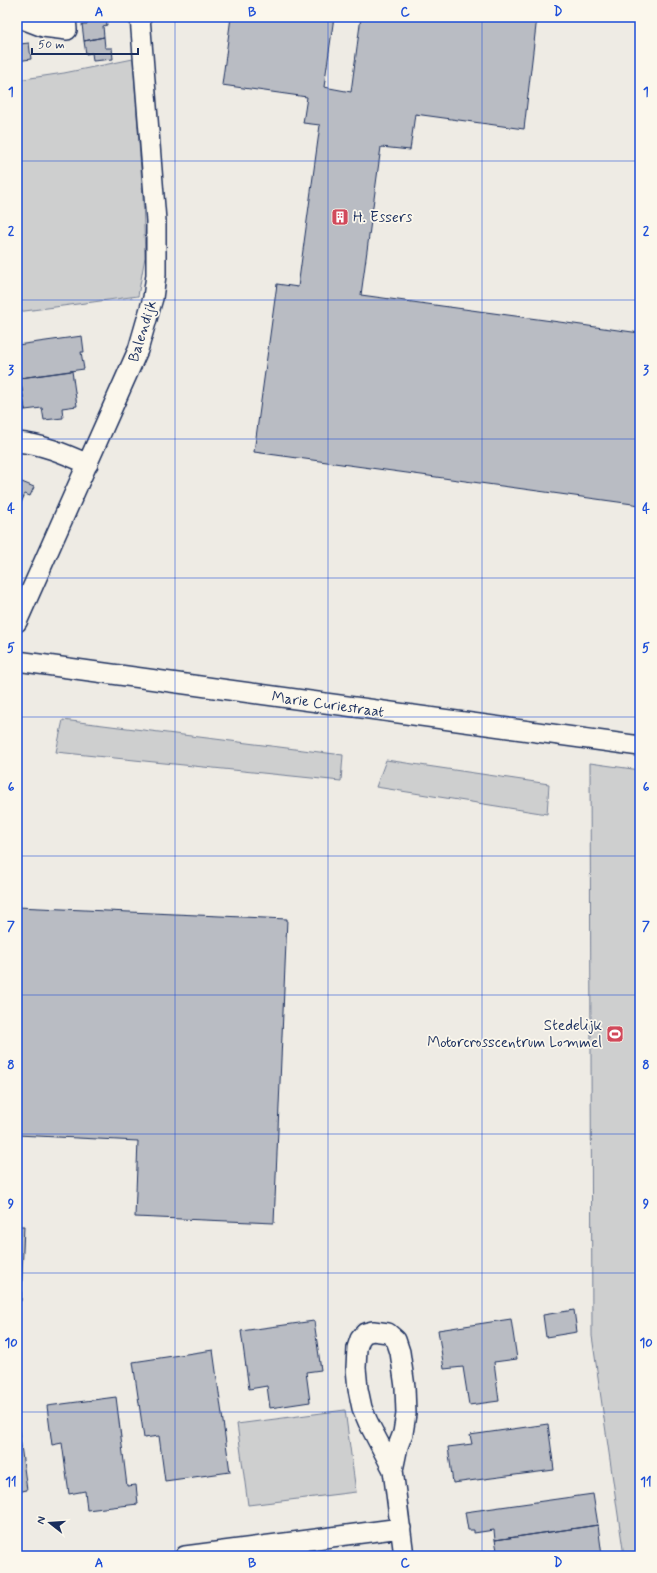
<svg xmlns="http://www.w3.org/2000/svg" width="657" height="1573" viewBox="0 0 657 1573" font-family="Mynerve,sans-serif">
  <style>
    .green { fill: #cecfcf; stroke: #747f96 }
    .building { fill: #b9bcc3; stroke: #1b2f5e }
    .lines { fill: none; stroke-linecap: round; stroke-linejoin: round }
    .minor-casing { stroke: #1b2f5e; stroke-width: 22 }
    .minor { stroke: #fbf7ec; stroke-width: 19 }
    .grid { fill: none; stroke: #1d4ed8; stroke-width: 1; stroke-opacity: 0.55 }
    .labels { text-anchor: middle; stroke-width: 3.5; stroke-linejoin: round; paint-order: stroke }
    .poi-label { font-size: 15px; fill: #1b2f5e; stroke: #fbf7ec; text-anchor: start }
    .street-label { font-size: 15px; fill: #1b2f5e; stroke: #fbf7ec }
    .neatline { fill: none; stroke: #1d4ed8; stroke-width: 1.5 }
    .grid-label { font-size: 13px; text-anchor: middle; font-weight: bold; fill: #1d4ed8 }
  </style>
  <rect width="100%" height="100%" fill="#eeebe4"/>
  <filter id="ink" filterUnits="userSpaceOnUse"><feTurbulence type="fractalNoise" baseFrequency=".025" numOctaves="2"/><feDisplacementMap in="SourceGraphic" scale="8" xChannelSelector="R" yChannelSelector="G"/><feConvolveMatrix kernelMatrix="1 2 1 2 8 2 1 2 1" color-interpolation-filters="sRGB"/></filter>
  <g filter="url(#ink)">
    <path class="green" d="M 133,59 L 143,198 L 145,257 L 138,296 L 17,312 L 17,80 L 64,73 Z
      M 63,720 L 343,755 L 341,781 L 56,752 Z
      M 386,760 L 549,784 L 547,814 L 376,787 Z
      M 590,763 L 640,770 L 640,1556 L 624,1556 L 592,1336 Z
      M 345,1410 L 356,1492 L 248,1505 L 237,1424 Z"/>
    <path class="building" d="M 93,17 L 106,17 L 107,25 L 103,26 L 104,37 L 84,41 L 82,24 L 87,24 L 86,18 Z
      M 231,17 L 334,17 L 324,87 L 351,92 L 361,17 L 537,17 L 524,129 L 415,114 L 410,150 L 381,147 L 361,295 L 640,333 L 640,505 L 254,452 L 277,284 L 298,287 L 320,125 L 303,123 L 307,97 L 222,85 Z
      M 17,34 L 19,34 L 20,44 L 29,43 L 31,59 L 17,61 Z
      M 104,37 L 105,48 L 112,48 L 113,59 L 93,61 L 92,53 L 86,54 L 84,41 Z
      M 82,336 L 84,352 L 81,352 L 84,369 L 20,378 L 17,345 Z
      M 17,355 L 25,410 L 17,411 Z
      M 72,371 L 77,406 L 62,408 L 63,418 L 44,420 L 42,408 L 25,410 L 20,378 Z
      M 17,480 L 34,487 L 30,496 L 25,494 L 17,512 Z
      M 17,907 L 287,919 L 274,1223 L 135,1217 L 138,1141 L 17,1135 Z
      M 17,1226 L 24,1226 L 21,1301 L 17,1301 Z
      M 574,1310 L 577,1332 L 546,1337 L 543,1315 Z
      M 511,1319 L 517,1359 L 494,1362 L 499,1401 L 469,1405 L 463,1367 L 444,1369 L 438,1330 Z
      M 314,1321 L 321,1370 L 306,1372 L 310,1402 L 270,1408 L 267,1386 L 249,1389 L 241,1331 Z
      M 213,1350 L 230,1472 L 165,1481 L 159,1436 L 144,1438 L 133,1362 Z
      M 116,1397 L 127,1486 L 136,1485 L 138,1504 L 87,1510 L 85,1491 L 69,1494 L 62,1443 L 52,1445 L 47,1406 Z
      M 17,1416 L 27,1490 L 17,1492 L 21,1532 L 17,1533 Z
      M 548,1424 L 554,1470 L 453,1483 L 448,1447 L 472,1444 L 470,1435 Z
      M 593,1494 L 598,1525 L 495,1540 L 494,1530 L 474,1533 L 474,1530 L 468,1530 L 465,1512 Z
      M 598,1525 L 602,1556 L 470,1556 L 470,1554 L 497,1550 L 495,1540 Z"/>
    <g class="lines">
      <g class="minor-casing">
        <path id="minor" d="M 17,17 L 43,27 L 67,30 L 66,17
          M 17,442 C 43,444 65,454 88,464
          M 17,622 L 138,350 L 153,298 L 156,275 L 156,221 L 140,17
          M 17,661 L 640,746
          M 393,1470 L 398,1446 L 403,1433 L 406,1414 L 405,1387 L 400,1352 L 396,1340 L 388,1333 L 373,1331 L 365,1333 L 360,1339 L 357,1348 L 356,1368 L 358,1389 L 362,1408 L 368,1422 L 393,1470 L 404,1556
          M 185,1556 L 401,1528"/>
      </g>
      <use href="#minor" class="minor"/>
    </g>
  </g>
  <path class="grid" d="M 175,17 L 175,1556M 328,17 L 328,1556M 482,17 L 482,1556M 17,161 L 640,161M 17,300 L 640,300M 17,439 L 640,439M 17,578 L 640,578M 17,717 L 640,717M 17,856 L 640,856M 17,995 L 640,995M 17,1134 L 640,1134M 17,1273 L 640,1273M 17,1412 L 640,1412"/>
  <defs>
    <g id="building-square" transform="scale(0.9)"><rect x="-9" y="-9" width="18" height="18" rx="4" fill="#d1495b" stroke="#fbf7ec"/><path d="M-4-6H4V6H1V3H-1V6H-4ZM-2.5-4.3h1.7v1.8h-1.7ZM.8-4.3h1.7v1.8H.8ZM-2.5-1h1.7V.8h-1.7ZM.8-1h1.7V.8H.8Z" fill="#fff"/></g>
    <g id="stadium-square" transform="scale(0.9)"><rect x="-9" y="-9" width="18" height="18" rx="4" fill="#d1495b" stroke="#fbf7ec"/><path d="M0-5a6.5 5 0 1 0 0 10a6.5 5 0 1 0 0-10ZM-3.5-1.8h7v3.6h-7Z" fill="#fff"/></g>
  </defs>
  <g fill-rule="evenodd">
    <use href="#building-square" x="340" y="217"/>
    <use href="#stadium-square" x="615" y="1034"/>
  </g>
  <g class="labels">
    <g class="poi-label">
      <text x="353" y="222">H. Essers</text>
      <text x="602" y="1030" text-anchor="end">Stedelijk<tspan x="602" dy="17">Motorcrosscentrum Lommel</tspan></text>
    </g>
    <g class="street-label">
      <text transform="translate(142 331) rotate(-73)" y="5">Balendijk</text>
      <text transform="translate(328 704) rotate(8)" y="5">Marie Curiestraat</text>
    </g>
  </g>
  <rect width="657" height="1573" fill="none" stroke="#fbf7ec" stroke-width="44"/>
  <g transform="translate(50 1523) rotate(287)" stroke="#fbf7ec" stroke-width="3" paint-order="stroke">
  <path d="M0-3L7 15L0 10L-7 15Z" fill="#1b2f5e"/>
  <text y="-6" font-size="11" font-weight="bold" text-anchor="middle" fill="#1b2f5e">N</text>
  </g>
  <path d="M32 48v6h106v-6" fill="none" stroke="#1b2f5e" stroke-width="2"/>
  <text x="38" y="48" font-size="12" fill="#1b2f5e" stroke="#fbf7ec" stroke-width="3" paint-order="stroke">50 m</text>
  <rect x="22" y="22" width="613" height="1529" class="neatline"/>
  <g class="grid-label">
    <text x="99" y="16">A</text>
    <text x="252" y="16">B</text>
    <text x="405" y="16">C</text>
    <text x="558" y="16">D</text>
    <text x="11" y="96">1</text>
    <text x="646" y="96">1</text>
    <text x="11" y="235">2</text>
    <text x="646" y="235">2</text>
    <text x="11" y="374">3</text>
    <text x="646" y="374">3</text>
    <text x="11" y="513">4</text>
    <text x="646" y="513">4</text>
    <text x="11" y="652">5</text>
    <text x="646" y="652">5</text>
    <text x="11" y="791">6</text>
    <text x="646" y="791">6</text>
    <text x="11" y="930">7</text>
    <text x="646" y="930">7</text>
    <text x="11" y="1069">8</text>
    <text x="646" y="1069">8</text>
    <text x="11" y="1208">9</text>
    <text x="646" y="1208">9</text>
    <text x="11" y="1347">10</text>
    <text x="646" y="1347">10</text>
    <text x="11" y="1486">11</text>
    <text x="646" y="1486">11</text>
    <text x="99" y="1567">A</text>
    <text x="252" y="1567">B</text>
    <text x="405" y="1567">C</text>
    <text x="558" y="1567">D</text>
  </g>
</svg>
